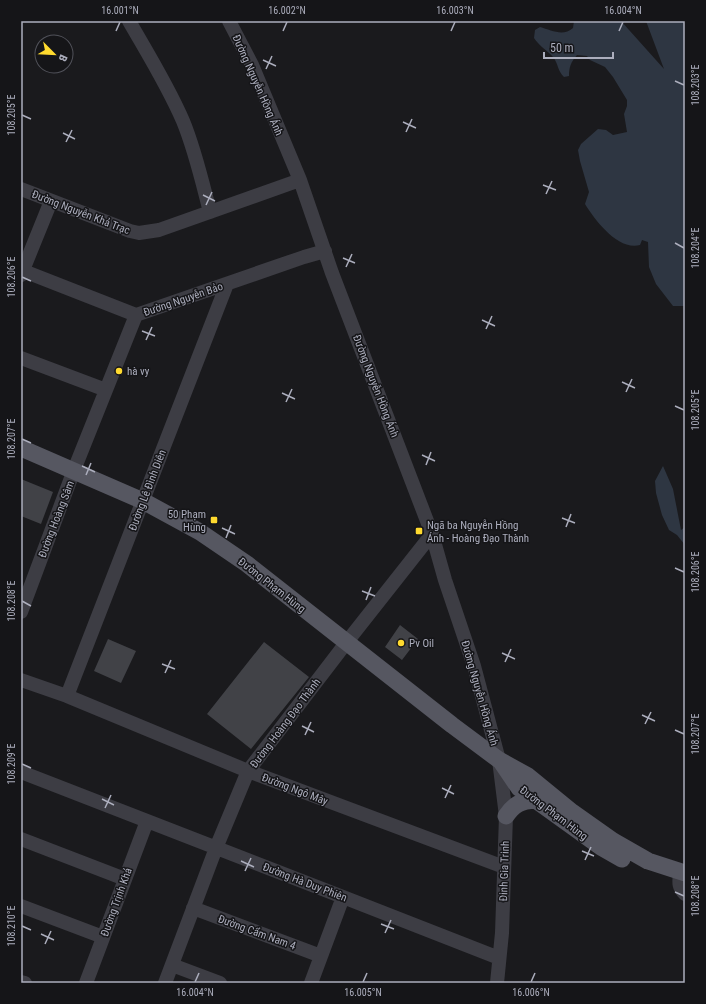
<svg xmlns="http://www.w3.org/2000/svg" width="706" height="1004" viewBox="0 0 706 1004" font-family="'Roboto Condensed',sans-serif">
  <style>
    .water { fill: #2e3642 }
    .building { fill: #414247 }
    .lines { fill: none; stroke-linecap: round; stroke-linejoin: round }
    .minor { stroke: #3d3d44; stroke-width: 14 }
    .major { stroke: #565761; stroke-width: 17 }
    .ticks { fill: none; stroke: #acaebd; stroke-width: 1.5 }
    .poi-dot { fill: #ffda2f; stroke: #151518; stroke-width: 1.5 }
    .labels { text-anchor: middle; stroke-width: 3; stroke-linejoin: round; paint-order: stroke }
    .street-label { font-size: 11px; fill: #acaebd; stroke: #151518 }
    .poi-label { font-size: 11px; fill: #acaebd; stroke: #151518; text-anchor: start }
    .neatline { fill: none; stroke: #acaebd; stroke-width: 1.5 }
    .ticks-label { font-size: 10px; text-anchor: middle; fill: #acaebd }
  </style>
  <rect width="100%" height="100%" fill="#1a1a1d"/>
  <path class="water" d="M 574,21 L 621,21 L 664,69 L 646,21 L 685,21 L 685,306 L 673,306 L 656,284 L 649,267 L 648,242 L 642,240 L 640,245 C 618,251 595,220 585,204 L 589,192 L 580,161 L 578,150 L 581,144 L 598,129 L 606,130 L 613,135 L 627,132 L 624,114 L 627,106 L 627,100 L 613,77 L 605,67 L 590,60 L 587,56 L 577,55 C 571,62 569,67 569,76 L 564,77 C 557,70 559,65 553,57 C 547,50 539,46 534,38 L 535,30 L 540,27 C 551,30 563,37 573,28 Z
    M 663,466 L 673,489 L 681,530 L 685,527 L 685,545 L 677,535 L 669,530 L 662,515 L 656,493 L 655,481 Z"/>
  <path class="building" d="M 21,479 L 53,492 L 41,524 L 21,516 Z
    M 400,625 L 418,639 L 402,660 L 385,647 Z
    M 108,639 L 136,651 L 121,683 L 94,671 Z
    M 264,642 L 309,677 L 251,749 L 207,714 Z"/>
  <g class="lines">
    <path class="minor" d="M 129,21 C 148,54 168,86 183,121 C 195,150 202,181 210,212
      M 229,21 L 252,65 L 300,180 L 332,273 L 432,534 L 445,580 L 474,666 L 499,760 L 506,816 L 502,933 L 497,983
      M 21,189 L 130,231 L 139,233 L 159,230 L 300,180
      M 21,270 L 136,315 L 304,257 L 325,251
      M 21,275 L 51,201
      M 21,358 L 106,390
      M 21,612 L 74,470 L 136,315
      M 21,680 L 67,696 L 248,771 L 504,867
      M 67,696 L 227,284
      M 21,772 L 343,897 L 499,958
      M 21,839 L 125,879
      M 680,872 C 679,882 678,887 685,894
      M 21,906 L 103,937
      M 193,908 L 321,956
      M 172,965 L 220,983
      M 21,982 L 25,983
      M 86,983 L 147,821
      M 165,983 L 216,848 L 248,771 L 346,643 L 432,534
      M 311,983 L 343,897"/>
    <path class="major" d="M 21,448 L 143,501 L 200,532 L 247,564 L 452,725 L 499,760 L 528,776 L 572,812 L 613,841 L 648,861 L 685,873
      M 502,763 L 519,788 L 601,847 L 622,859
      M 506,816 C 514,804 521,801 535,800"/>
  </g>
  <path class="ticks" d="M 116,31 L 120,22M 283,31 L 287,22M 451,31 L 455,22M 619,31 L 623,22M 263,60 L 276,66M 266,69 L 272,56M 675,81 L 684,85M 22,115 L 31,119M 403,122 L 416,128M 406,132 L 412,119M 63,133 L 75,139M 66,142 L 72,130M 543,185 L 556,190M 546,194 L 552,181M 203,195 L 215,201M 206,205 L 212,192M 675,243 L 684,248M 343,258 L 355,263M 346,267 L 352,254M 22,277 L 31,281M 482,320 L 495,326M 486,329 L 492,316M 142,331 L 155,336M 146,340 L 152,327M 622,382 L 635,388M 626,392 L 632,379M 282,393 L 295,399M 286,402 L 292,389M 675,406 L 684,410M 22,439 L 31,443M 422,455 L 435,461M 426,465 L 431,452M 82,466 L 95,472M 86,475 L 91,463M 562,518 L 575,523M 566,527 L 571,514M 222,528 L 235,534M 226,538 L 231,525M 675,568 L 684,572M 362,591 L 375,596M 366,600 L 371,587M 22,601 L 31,606M 502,653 L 515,659M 505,662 L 511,649M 162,664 L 175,669M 165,673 L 171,660M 642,715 L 655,721M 645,724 L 651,712M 302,726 L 314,732M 675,730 L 684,734M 305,735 L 311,722M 22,764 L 31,768M 442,788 L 454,794M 445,798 L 451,785M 102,799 L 114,805M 105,808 L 111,795M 582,851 L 594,856M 585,860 L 591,847M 241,861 L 254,867M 245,871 L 251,858M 675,892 L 684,896M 381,924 L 394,929M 22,926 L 31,930M 385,933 L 391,920M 41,934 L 54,940M 45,944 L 51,931M 195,982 L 199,973M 363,982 L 367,973M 531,982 L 535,973"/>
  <g class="poi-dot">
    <circle cx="119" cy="371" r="4"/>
    <rect x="210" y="516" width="8" height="8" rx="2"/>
    <rect x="415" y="527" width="8" height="8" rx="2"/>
    <circle cx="401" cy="643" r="4"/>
  </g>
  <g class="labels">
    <g class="street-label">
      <text transform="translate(258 85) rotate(66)" y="4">Đường Nguyễn Hồng Ánh</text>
      <text transform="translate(81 212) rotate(21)" y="4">Đường Nguyễn Khả Trạc</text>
      <text transform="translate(183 299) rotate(-19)" y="4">Đường Nguyễn Bảo</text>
      <text transform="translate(376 386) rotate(69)" y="4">Đường Nguyễn Hồng Ánh</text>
      <text transform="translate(147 490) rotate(-69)" y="4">Đường Lê Đình Diên</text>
      <text transform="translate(56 519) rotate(-69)" y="4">Đường Hoàng Sâm</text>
      <text transform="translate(272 585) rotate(38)" y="4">Đường Phạm Hùng</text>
      <text transform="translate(480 693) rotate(74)" y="4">Đường Nguyễn Hồng Ánh</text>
      <text transform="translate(285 723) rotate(-53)" y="4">Đường Hoàng Đạo Thành</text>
      <text transform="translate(295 789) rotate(21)" y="4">Đường Ngô Mây</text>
      <text transform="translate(554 813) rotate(37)" y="4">Đường Phạm Hùng</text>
      <text transform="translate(504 871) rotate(-88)" y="4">Đinh Gia Trinh</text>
      <text transform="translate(305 882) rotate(21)" y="4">Đường Hà Duy Phiên</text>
      <text transform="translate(116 902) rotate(-70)" y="4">Đường Trịnh Khả</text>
      <text transform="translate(257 932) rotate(20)" y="4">Đường Cẩm Nam 4</text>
    </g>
    <g class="poi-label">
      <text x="127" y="375">hà vy</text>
      <text x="206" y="518" text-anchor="end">50 Phạm<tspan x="206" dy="13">Hùng</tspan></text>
      <text x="427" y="529">Ngã ba Nguyễn Hồng<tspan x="427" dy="13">Ánh - Hoàng Đạo Thành</tspan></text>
      <text x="409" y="647">Pv Oil</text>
    </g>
  </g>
  <rect width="706" height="1004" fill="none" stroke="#151518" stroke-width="44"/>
  <g transform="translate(54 54) rotate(114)"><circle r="19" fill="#151518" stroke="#51525a"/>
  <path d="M0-3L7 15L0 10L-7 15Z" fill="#ffda2f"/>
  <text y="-6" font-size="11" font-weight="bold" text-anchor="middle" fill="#acaebd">B</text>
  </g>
  <path d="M544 52v6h69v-6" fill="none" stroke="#acaebd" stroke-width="2"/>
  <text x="550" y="52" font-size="12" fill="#acaebd" stroke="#151518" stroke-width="3" paint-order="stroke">50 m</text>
  <rect x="22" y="22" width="662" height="960" class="neatline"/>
  <g class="ticks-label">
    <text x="120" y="14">16.001°N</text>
    <text x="287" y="14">16.002°N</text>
    <text x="455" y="14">16.003°N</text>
    <text x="623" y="14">16.004°N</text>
    <text transform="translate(695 85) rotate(-90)" y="4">108.203°E</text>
    <text transform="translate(11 115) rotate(-90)" y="4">108.205°E</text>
    <text transform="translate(695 248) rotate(-90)" y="4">108.204°E</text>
    <text transform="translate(11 277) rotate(-90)" y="4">108.206°E</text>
    <text transform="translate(695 410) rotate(-90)" y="4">108.205°E</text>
    <text transform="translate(11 439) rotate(-90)" y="4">108.207°E</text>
    <text transform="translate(695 572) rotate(-90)" y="4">108.206°E</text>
    <text transform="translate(11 601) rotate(-90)" y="4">108.208°E</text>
    <text transform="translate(695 734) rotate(-90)" y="4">108.207°E</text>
    <text transform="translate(11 764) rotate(-90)" y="4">108.209°E</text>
    <text transform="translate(695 896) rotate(-90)" y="4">108.208°E</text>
    <text transform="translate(11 926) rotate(-90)" y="4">108.210°E</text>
    <text x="195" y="996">16.004°N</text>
    <text x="363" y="996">16.005°N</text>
    <text x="531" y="996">16.006°N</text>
  </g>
</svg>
